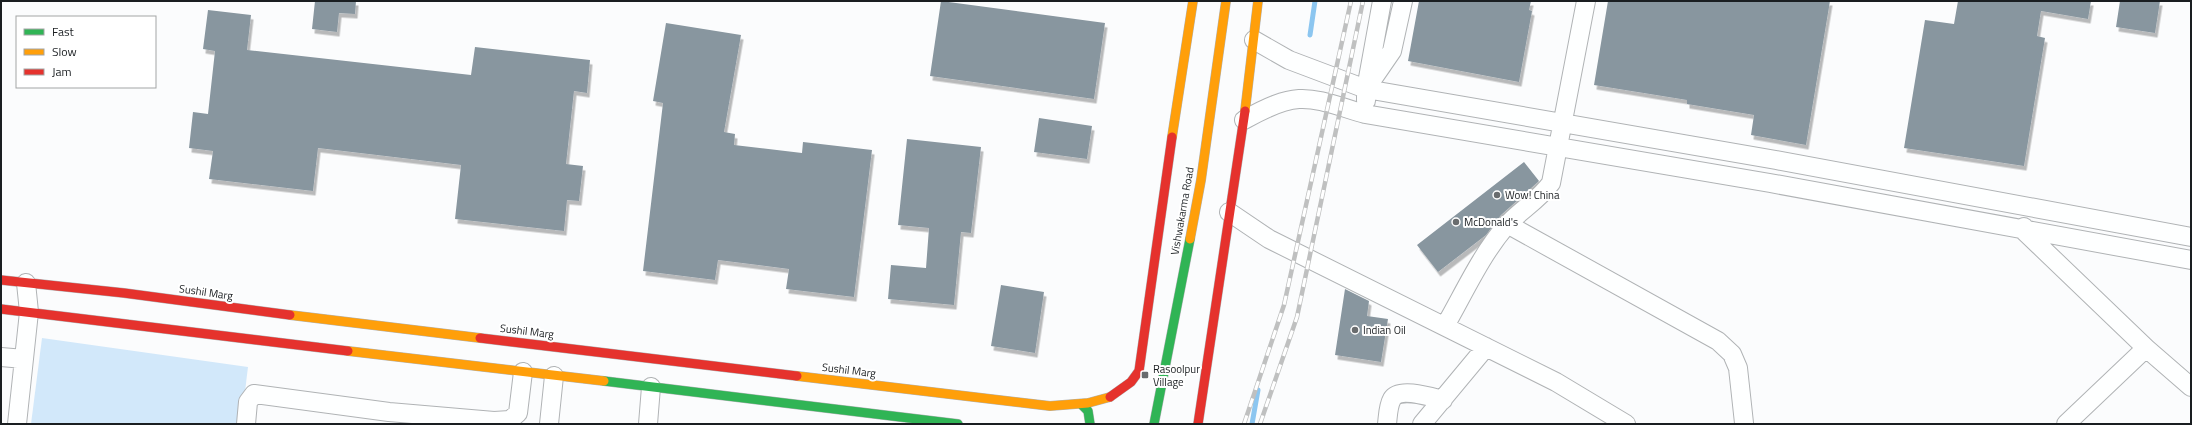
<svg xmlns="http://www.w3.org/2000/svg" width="2192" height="425" viewBox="0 0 2192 425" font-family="'Titillium Web',sans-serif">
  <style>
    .green { fill: #d2e8fa }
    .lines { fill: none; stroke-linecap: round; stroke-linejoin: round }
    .stream { stroke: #8cc6f0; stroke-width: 5 }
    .building { fill: #88969f; filter: url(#shadow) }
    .street-casing { stroke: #b0b3b5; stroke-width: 20 }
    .fast-casing { stroke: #b0b3b5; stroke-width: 10 }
    .slow-casing { stroke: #b0b3b5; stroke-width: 10 }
    .jam-casing { stroke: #b0b3b5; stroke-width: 10 }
    .street { stroke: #feffff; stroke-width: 18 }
    .fast { stroke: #30b455; stroke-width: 9 }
    .slow { stroke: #ff9f0a; stroke-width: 9 }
    .jam { stroke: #e5322d; stroke-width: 9 }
    .rail-casing { stroke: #bfc0c0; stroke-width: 4.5 }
    .rail { stroke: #fff; stroke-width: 3; stroke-dasharray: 9; stroke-linecap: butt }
    .poi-dot { fill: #696c6e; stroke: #fff; stroke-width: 1.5 }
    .labels { text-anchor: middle; stroke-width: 4; stroke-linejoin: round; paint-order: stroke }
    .poi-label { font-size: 11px; fill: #1a1e21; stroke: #fff; text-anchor: start }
    .street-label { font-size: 11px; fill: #1a1e21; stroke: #fff }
  </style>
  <defs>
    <filter id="shadow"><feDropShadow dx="2.5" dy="4.5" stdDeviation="0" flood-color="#0004"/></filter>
  </defs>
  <rect width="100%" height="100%" fill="#fbfcfd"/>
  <path class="green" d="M 42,338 L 248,367 L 241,424 L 31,424 Z"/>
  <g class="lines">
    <path class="stream" d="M 1310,35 L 1315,1
      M 1252,424 L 1258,390"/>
  </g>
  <path class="building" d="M 315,1 L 356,1 L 355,14 L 339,13 L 337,32 L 312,29 Z
    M 941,1 L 1105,23 L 1094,99 L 930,76 Z
    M 1419,1 L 1531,1 L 1529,10 L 1532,11 L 1519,82 L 1408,61 Z
    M 1608,1 L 1830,1 L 1806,145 L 1751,135 L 1754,115 L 1687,104 L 1687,100 L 1594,85 Z
    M 1958,1 L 2091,1 L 2088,19 L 2041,11 L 2037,36 L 2045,38 L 2024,166 L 1904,148 L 1925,20 L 1954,24 Z
    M 2120,1 L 2160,1 L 2155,33 L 2116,27 Z
    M 208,10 L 251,15 L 247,50 L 471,75 L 475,47 L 590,60 L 587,93 L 574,91 L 566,164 L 583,166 L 579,201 L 567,200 L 564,231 L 455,219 L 461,165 L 318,148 L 313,191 L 209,179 L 213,151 L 189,148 L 193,112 L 208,114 L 215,51 L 203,49 Z
    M 666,23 L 741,35 L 724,132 L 735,134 L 734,145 L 802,153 L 803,142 L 872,150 L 854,297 L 786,289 L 789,269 L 718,260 L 715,280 L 643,271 L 663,103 L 653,101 Z
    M 1039,118 L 1092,126 L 1087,159 L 1034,152 Z
    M 907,139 L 981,147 L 971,233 L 961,232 L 954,305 L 888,299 L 891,265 L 926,268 L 929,228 L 898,225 Z
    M 1524,162 L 1539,181 L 1501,215 L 1486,235 L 1438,272 L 1417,245 Z
    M 1001,285 L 1044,292 L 1035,353 L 991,346 Z
    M 1345,289 L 1369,301 L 1367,316 L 1388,319 L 1381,362 L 1335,355 Z"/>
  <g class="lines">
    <g class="street-casing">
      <path id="street" d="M 1254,40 L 1289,60 L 1366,89 L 1776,160 L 2191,237
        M 1370,83 L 1392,51 L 1403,1
        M 1366,101 L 1366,89 L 1382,1
        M 1244,120 C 1299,89 1308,97 1365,114 L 1770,183 L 2191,260
        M 1229,212 L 1269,239 L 1556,382 L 1626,424
        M 1507,224 L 1718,341 L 1732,354 L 1738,368 L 1744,423
        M 2024,227 L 2023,230 L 2146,348
        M 1445,326 C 1464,293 1481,255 1506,226 C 1520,210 1537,202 1551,183 L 1586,1
        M 1,357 L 24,359
        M 17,424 L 29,312 L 26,283
        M 246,424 L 248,402 L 254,394 L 389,412 L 494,421 L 510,420 L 518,413 L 523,372
        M 549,424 L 554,376
        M 648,424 L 651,387
        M 1387,424 C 1388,416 1388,406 1392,399 C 1399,387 1431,397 1443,400
        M 1422,424 L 1486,347
        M 2066,424 L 2146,348 L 2191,387"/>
    </g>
    <g class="fast-casing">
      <path id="fast" d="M 604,381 L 958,424
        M 1081,404 L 1088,411 L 1090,424
        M 1154,424 L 1190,239"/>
    </g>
    <g class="slow-casing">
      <path id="slow" d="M 1245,111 L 1258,1
        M 1172,137 L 1193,1
        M 1190,239 L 1201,180 L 1226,1
        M 290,315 L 480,338
        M 348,351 L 604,381
        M 797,376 L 1050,406 L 1088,403 L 1110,397"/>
    </g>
    <g class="jam-casing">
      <path id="jam" d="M 1,280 L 124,293 L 290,315
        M 1,309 L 348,351
        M 480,338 L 797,376
        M 1110,397 L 1131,382 L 1139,371 L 1172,137
        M 1198,424 L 1245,111"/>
    </g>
    <use href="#street" class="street"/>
    <use href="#fast" class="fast"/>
    <use href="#slow" class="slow"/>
    <use href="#jam" class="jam"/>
    <g class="rail-casing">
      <path id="rail" d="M 1244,424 L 1284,305 L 1351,1
        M 1260,424 L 1297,317 L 1363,1"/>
    </g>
    <use href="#rail" class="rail"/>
  </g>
  <g class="poi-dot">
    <circle cx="1497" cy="195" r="4"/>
    <circle cx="1456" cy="222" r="4"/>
    <circle cx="1355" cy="330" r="4"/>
    <rect x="1141" y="371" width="8" height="8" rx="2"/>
  </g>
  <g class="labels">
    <g class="poi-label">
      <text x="1505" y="199">Wow! China</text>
      <text x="1464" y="226">McDonald's</text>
      <text x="1363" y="334">Indian Oil</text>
      <text x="1153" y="373">Rasoolpur<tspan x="1153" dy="13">Village</tspan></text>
    </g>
    <g class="street-label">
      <text transform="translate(1182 211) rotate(-80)" y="4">Vishwakarma Road</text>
      <text transform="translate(206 292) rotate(8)" y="4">Sushil Marg</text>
      <text transform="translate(527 331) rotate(7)" y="4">Sushil Marg</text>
      <text transform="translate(849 370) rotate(7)" y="4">Sushil Marg</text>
    </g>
  </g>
  <rect width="2192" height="425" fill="none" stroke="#1a1e21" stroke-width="4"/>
  <rect x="16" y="16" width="140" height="72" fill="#ffffff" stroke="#a3a5a6"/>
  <rect x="24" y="29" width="20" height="6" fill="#30b455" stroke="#a3a5a6"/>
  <text x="52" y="36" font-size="12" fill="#1a1e21">Fast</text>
  <rect x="24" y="49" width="20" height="6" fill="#ff9f0a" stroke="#a3a5a6"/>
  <text x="52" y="56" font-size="12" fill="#1a1e21">Slow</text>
  <rect x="24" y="69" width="20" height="6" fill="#e5322d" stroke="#a3a5a6"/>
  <text x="52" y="76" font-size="12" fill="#1a1e21">Jam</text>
</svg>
